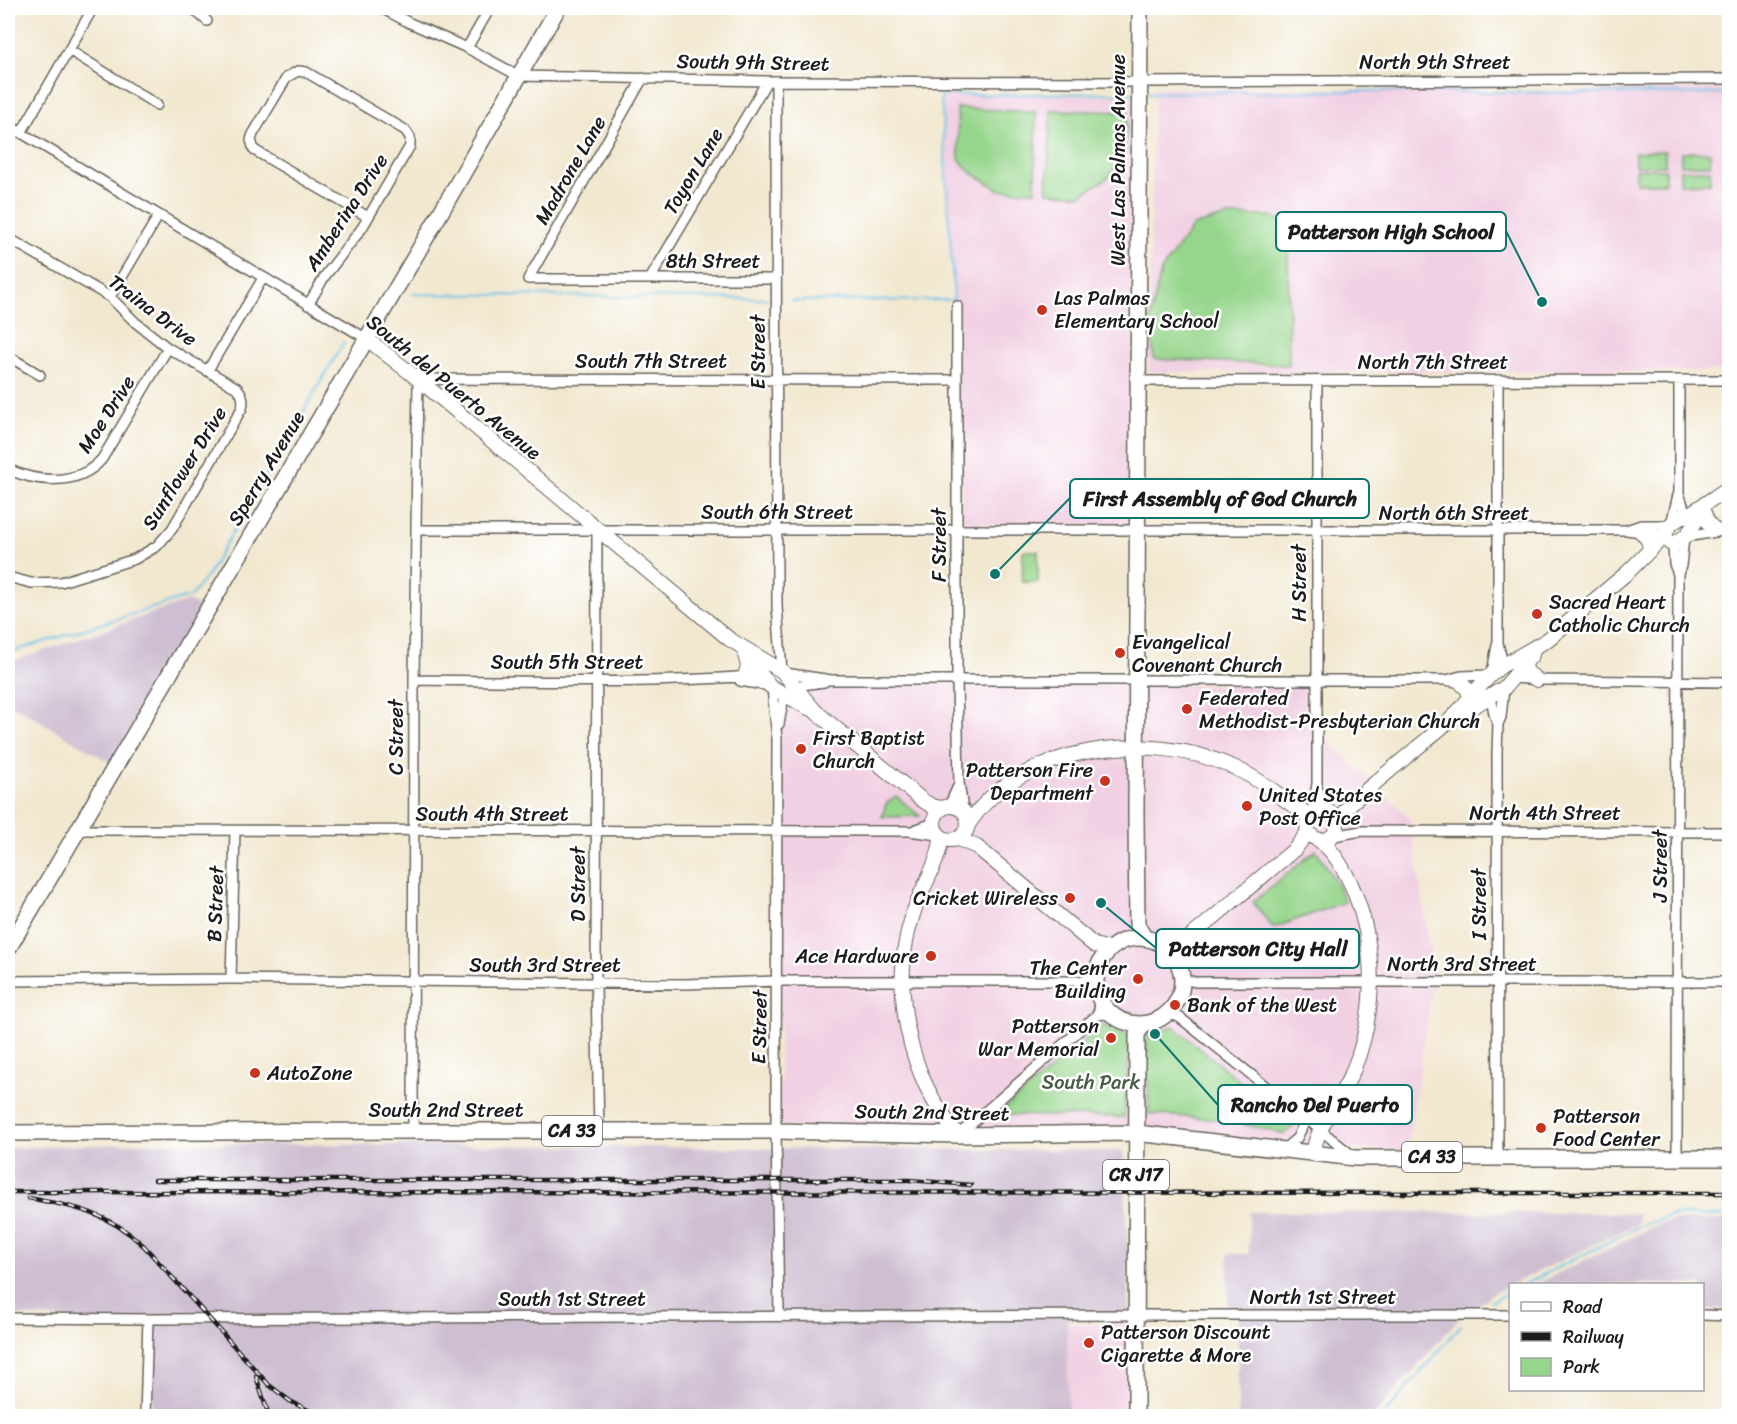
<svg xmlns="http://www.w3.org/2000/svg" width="1737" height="1424" viewBox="0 0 1737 1424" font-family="Sriracha,sans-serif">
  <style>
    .built { fill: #f1d0e3 }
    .industrial { fill: #cebed1 }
    .green { fill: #96d68c; stroke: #597954; stroke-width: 1.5 }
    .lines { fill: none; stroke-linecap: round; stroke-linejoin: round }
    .stream { stroke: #6ac1e7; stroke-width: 2 }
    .street-casing { stroke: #67635b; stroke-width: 12 }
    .secondary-casing { stroke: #67635b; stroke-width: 16 }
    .primary-casing { stroke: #67635b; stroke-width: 18 }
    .street { stroke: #fff; stroke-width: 9 }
    .secondary { stroke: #fff; stroke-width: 14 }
    .primary { stroke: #fff; stroke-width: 15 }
    .rail-casing { stroke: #1c1c1c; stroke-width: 4.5 }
    .rail { stroke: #fff; stroke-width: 2; stroke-dasharray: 7; stroke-linecap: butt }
    .poi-dot { fill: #c8321e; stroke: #fff; stroke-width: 2 }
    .labels { text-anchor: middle; stroke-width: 5; stroke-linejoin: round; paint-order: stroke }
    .shield { fill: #fff; stroke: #606060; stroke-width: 1.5 }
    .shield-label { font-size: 18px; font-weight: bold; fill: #1c1c1c }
    .street-label { font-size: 20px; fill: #1c1c1c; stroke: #fff }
    .poi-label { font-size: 20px; fill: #1c1c1c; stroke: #fff; text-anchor: start }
    .park-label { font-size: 20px; fill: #475d43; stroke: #fff }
    .leader { fill: none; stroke: #0f766e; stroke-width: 2 }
    .callout-dot { fill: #0f766e; stroke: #fff; stroke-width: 2 }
    .callout { fill: #fff; stroke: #0f766e; stroke-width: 2 }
    .callout-label { font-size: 21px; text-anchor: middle; font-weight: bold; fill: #1c1c1c }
  </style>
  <rect width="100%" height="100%" fill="#fff"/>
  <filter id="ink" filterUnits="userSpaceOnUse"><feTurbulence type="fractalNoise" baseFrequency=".0167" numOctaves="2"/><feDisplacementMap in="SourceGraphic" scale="12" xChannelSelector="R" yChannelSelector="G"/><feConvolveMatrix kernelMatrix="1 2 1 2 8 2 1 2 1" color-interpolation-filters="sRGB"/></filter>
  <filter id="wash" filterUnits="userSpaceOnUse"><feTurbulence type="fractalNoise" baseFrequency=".008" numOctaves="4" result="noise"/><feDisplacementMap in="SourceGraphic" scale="24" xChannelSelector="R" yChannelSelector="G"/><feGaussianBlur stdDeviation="1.35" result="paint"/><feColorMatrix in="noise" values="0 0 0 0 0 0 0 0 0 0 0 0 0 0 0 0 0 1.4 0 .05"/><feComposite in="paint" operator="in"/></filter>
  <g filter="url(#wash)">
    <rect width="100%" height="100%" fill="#f2e8d0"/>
    <path class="built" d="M 1154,88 L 1575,91 L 1729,88 L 1729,371 L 1148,372 Z
      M 943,94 L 1134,96 L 1129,525 L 963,524 Z
      M 780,681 L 1313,686 L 1313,726 L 1410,818 L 1434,977 L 1407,1151 L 780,1126 Z
      M 1067,1323 L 1129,1324 L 1129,1412 L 1068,1413 Z"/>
    <path class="industrial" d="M 188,601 L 202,608 L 111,763 L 8,702 L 8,663 Z
      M 145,1143 L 1124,1151 L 1130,1320 L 1067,1319 L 1068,1412 L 1129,1412 L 1129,1416 L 152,1416 L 154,1325 L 8,1315 L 8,1148 Z
      M 1249,1212 L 1638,1213 L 1637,1224 L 1492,1294 L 1454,1324 L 1373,1416 L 1238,1416 L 1238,1320 L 1228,1304 L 1228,1254 L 1249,1254 Z
      M 1677,1220 L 1729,1220 L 1729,1309 L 1703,1309 L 1702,1284 L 1536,1284 L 1659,1224 Z"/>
    <path class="green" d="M 957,108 L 1036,112 L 1035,191 L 1000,190 L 970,172 L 959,159 Z
      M 1051,110 L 1128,112 L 1125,151 L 1109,177 L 1081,195 L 1047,192 Z
      M 1665,151 L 1665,165 L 1635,166 L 1635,152 Z
      M 1681,152 L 1710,152 L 1710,165 L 1681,165 Z
      M 1636,169 L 1665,169 L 1665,183 L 1636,183 Z
      M 1680,170 L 1710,170 L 1710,183 L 1680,184 Z
      M 1228,216 L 1271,216 L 1288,224 L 1289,365 L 1154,359 L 1150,319 L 1161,271 L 1193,226 Z
      M 1023,551 L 1038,551 L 1038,582 L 1022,582 Z
      M 896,796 L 920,816 L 882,817 L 886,804 Z
      M 1316,850 L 1332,875 L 1345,902 L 1273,928 L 1253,902 Z
      M 1103,1025 L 1130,1036 L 1124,1117 L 1003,1115 L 1004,1109 Z
      M 1173,1026 L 1294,1126 L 1284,1134 L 1226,1120 L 1149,1114 L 1147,1035 Z"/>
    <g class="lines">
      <path class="stream" d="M 1146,93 L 1363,91 L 1730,94
        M 412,294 L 767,299
        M 791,301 L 954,300 L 941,95 L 1134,93
        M 8,653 L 191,596 L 207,576 L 344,342
        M 1525,1284 L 1640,1226 L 1673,1215 L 1730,1216
        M 1491,1302 L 1510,1292
        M 1383,1416 L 1461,1325"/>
    </g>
  </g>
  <g filter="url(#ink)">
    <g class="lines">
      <g class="street-casing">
        <path id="street" d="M 192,8 L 207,21
          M 381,8 L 410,23 L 467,48 L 519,76 L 767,81 L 1140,82 L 1730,79
          M 467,48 L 490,8
          M 69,50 L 157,105
          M 643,78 L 528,279 L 776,279
          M 776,81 L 777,606 L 782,671
          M 8,125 L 367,339
          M 21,133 L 93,8
          M 8,238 L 110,297 L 135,322 L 168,348 L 237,388 C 243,394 244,400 242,408 L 172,529 L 157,546 L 135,559 L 61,582 L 31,583 L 8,577
          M 650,279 L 767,81
          M 110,297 L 159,215
          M 308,305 L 325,276 L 362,228 L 410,146 L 410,137 L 405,130 L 306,72 L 298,71 L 287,77 L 253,134 L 251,140 L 254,150 L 368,217
          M 957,306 L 957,680 L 959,783 L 963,810
          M 8,356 L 40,375
          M 208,370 L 263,278
          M 1498,380 L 1498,643 L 1503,664
          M 1679,380 L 1679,493 L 1686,514
          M 1137,381 L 1730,380
          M 8,469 C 37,483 79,486 102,459 L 168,348
          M 1671,524 L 1678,495
          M 597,529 L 596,984 L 599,1131
          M 417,530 L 1626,530 L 1664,535
          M 1626,530 L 1641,525 L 1670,525
          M 1686,537 L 1722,531
          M 1673,545 L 1674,564 L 1678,574
          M 785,673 L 831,680 L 1446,680 L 1465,684
          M 1492,673 L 1497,645
          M 1513,678 L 1542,680 L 1730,682
          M 414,680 C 530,681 647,685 762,675
          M 1446,680 L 1461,676 L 1490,675
          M 740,681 L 770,686
          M 794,686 L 824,682
          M 772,688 L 777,739 L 776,1131 L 779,1316
          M 1491,696 L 1494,714 L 1498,724
          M 779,724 L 784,696
          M 1318,790 L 1326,810
          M 949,806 L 958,786
          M 1312,814 L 1317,784 L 1317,381
          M 76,830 L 909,831 L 939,835
          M 914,830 L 934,823
          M 1334,836 L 1361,831 L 1730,832
          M 1182,976 L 1187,980 L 1195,982 L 1730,982
          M 231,979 L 235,831
          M 8,981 L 231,979 L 684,984 L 778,981 L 1083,981 L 1088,980 L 1095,975
          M 1083,981 L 1096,989
          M 1167,1014 L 1179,1017 L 1353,1156
          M 1096,1016 L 1102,1014 L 1111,1015
          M 413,1131 L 414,680 L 418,379 L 957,380
          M 958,1135 L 1096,1016 L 1099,1010 L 1100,1001
          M 1284,1149 L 1297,1138 L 1306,1119
          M 1498,1157 L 1497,753 L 1498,724 L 1501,717 L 1504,688
          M 1677,1158 L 1678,574 L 1681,566 L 1684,538
          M 1702,1315 L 1730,1316
          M 8,1318 L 148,1319 L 1126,1315 L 1510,1315
          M 145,1416 L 148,1319"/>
      </g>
      <g class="secondary-casing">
        <path id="secondary" d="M 367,339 L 418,379 L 729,639 L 782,671 L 815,711 L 922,800 L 932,806 L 942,808
          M 1704,513 L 1708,523 L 1715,530
          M 1686,514 L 1691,517 L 1694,525 L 1686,536 L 1673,545 L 1670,543 L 1664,535 L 1671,524 Z
          M 1688,515 L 1730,487
          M 1642,533 L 1648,540 L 1650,549
          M 745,655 L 748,666 L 745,676
          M 746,655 L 770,686 L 808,708
          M 1524,664 L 1527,672 L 1537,680
          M 1462,684 L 1468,690 L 1470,699
          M 1448,722 C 1465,706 1490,669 1509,662 L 1547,640 L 1628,572 L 1664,536
          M934 823a17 17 0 1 1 34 0a17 17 0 1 1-34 0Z
          M1307 825a15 15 0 1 1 30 0a15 15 0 1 1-30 0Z
          M 1337,821 L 1351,803 L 1448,722 L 1504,688 L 1532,655
          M 968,825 C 1020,743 1151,730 1233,767 C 1246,773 1258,780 1269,788 C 1283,797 1294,809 1311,815
          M 941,837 C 941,860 920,890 913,914 C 889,987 908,1077 958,1135
          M 958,839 L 977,847 L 1094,945 L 1109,949
          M 1175,956 L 1182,944 L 1295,849 L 1308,832
          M 1313,1153 C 1318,1123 1341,1098 1353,1071 C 1377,1012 1377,943 1351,884 C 1343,868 1334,851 1319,840"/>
      </g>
      <g class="primary-casing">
        <path id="primary" d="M 1140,8 L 1136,813 L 1137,925 L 1144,937
          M1096 981a43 43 0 1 1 86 0a43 43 0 1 1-86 0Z
          M 8,949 L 430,231 L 558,8
          M 8,1133 L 413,1131 L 776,1131 L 958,1135 L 1136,1133 L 1355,1158 L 1730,1158
          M 1136,1416 L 1137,1034 L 1144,1024"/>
      </g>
      <use href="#street" class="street"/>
      <use href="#secondary" class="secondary"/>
      <use href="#primary" class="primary"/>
      <g class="rail-casing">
        <path id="rail" d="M 155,1180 L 909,1180 L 971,1185
          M 8,1192 L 1730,1193
          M 28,1198 C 74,1206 109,1213 144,1246 L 269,1385 L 290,1401 L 320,1416
          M 256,1376 L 269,1416"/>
      </g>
      <use href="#rail" class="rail"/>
    </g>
  </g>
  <g class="poi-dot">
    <circle cx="1042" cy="310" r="6"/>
    <circle cx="1537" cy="614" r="6"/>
    <circle cx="1120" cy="653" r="6"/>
    <circle cx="1187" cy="709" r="6"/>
    <circle cx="801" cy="749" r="6"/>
    <circle cx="1105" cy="781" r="6"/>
    <circle cx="1247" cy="806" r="6"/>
    <circle cx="1070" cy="898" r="6"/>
    <circle cx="931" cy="956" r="6"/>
    <circle cx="1138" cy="979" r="6"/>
    <circle cx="1175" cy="1005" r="6"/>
    <circle cx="1111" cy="1038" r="6"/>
    <circle cx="255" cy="1073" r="6"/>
    <circle cx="1541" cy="1128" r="6"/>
    <circle cx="1089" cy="1343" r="6"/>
  </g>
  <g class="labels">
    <g class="shield">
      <rect x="542" y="1116" width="60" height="30" rx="4.5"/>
      <rect x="1402" y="1142" width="60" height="30" rx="4.5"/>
      <rect x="1103" y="1160" width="66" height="30" rx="4.5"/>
    </g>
    <g class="shield-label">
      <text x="572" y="1137">CA 33</text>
      <text x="1432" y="1163">CA 33</text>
      <text x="1136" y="1181">CR J17</text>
    </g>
    <g class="street-label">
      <text transform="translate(753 62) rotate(1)" y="7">South 9th Street</text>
      <text x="1435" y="69">North 9th Street</text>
      <text transform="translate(1118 160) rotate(-90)" y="7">West Las Palmas Avenue</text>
      <text transform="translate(570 170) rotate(-60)" y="7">Madrone Lane</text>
      <text transform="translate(693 171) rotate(-59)" y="7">Toyon Lane</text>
      <text transform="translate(346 212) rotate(-57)" y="7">Amberina Drive</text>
      <text x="713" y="268">8th Street</text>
      <text transform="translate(153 310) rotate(37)" y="7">Traina Drive</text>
      <text transform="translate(758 352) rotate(-90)" y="7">E Street</text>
      <text x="651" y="368">South 7th Street</text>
      <text x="1433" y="369">North 7th Street</text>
      <text transform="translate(454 387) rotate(39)" y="7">South del Puerto Avenue</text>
      <text transform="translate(106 414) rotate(-57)" y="7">Moe Drive</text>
      <text transform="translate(184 468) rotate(-58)" y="7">Sunflower Drive</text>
      <text transform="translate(266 468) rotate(-59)" y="7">Sperry Avenue</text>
      <text x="777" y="519">South 6th Street</text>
      <text x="1454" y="520">North 6th Street</text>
      <text transform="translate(939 545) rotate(-90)" y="7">F Street</text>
      <text transform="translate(1299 583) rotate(-90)" y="7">H Street</text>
      <text x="567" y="669">South 5th Street</text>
      <text transform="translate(396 737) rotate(-90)" y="7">C Street</text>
      <text x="1545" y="820">North 4th Street</text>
      <text x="492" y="821">South 4th Street</text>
      <text transform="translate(1660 866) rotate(-90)" y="7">J Street</text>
      <text transform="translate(578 884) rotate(-90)" y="7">D Street</text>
      <text transform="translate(215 904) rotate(-88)" y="7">B Street</text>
      <text transform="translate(1479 904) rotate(-90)" y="7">I Street</text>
      <text x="1462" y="971">North 3rd Street</text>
      <text x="545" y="972">South 3rd Street</text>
      <text transform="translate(759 1027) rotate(-89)" y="7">E Street</text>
      <text x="446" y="1117">South 2nd Street</text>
      <text transform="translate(932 1112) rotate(1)" y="7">South 2nd Street</text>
      <text x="1323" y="1304">North 1st Street</text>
      <text x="572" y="1306">South 1st Street</text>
    </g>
    <g class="poi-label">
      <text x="1054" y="305">Las Palmas<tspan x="1054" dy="23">Elementary School</tspan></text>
      <text x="1549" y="609">Sacred Heart<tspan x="1549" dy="23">Catholic Church</tspan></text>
      <text x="1132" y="649">Evangelical<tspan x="1132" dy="23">Covenant Church</tspan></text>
      <text x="1199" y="705">Federated<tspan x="1199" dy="23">Methodist-Presbyterian Church</tspan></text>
      <text x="813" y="745">First Baptist<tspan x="813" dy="23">Church</tspan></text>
      <text x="1093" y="777" text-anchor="end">Patterson Fire<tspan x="1093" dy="23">Department</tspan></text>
      <text x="1259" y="802">United States<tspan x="1259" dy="23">Post Office</tspan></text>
      <text x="1058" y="905" text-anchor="end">Cricket Wireless</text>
      <text x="919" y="963" text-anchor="end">Ace Hardware</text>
      <text x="1126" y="975" text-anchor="end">The Center<tspan x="1126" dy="23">Building</tspan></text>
      <text x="1187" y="1012">Bank of the West</text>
      <text x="1099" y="1033" text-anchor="end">Patterson<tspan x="1099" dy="23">War Memorial</tspan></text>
      <text x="267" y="1080">AutoZone</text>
      <text x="1553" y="1123">Patterson<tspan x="1553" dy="23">Food Center</tspan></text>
      <text x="1101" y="1339">Patterson Discount<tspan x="1101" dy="23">Cigarette &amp; More</tspan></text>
    </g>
    <g class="park-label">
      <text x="1091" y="1089">South Park</text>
    </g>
  </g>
  <path class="leader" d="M1542 302L1506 231M995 574L1070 498M1101 903L1156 948M1155 1034L1218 1105"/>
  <g class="callout-dot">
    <circle cx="1542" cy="302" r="6"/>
    <circle cx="995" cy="574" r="6"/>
    <circle cx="1101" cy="903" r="6"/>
    <circle cx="1155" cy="1034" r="6"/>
  </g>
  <g class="callout">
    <rect x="1276" y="212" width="230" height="39" rx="6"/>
    <rect x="1070" y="479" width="299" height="39" rx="6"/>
    <rect x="1156" y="929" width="203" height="39" rx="6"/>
    <rect x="1218" y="1085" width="194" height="39" rx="6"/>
  </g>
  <g class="callout-label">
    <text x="1391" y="239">Patterson High School</text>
    <text x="1220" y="506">First Assembly of God Church</text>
    <text x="1258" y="956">Patterson City Hall</text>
    <text x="1315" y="1112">Rancho Del Puerto</text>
  </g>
  <rect width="1737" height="1424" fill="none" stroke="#fff" stroke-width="30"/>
  <rect x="1509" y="1283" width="195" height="108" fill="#ffffff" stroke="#a4a4a4" stroke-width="1.5"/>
  <rect x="1521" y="1302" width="30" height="9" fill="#ffffff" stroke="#a4a4a4" stroke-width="1.5"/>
  <text x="1563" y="1313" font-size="18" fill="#1c1c1c">Road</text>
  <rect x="1521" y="1332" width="30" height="9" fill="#1c1c1c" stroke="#a4a4a4" stroke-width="1.5"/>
  <text x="1563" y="1343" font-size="18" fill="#1c1c1c">Railway</text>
  <rect x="1521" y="1358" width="30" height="18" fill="#96d68c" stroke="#a4a4a4" stroke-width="1.5"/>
  <text x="1563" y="1373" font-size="18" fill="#1c1c1c">Park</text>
</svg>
